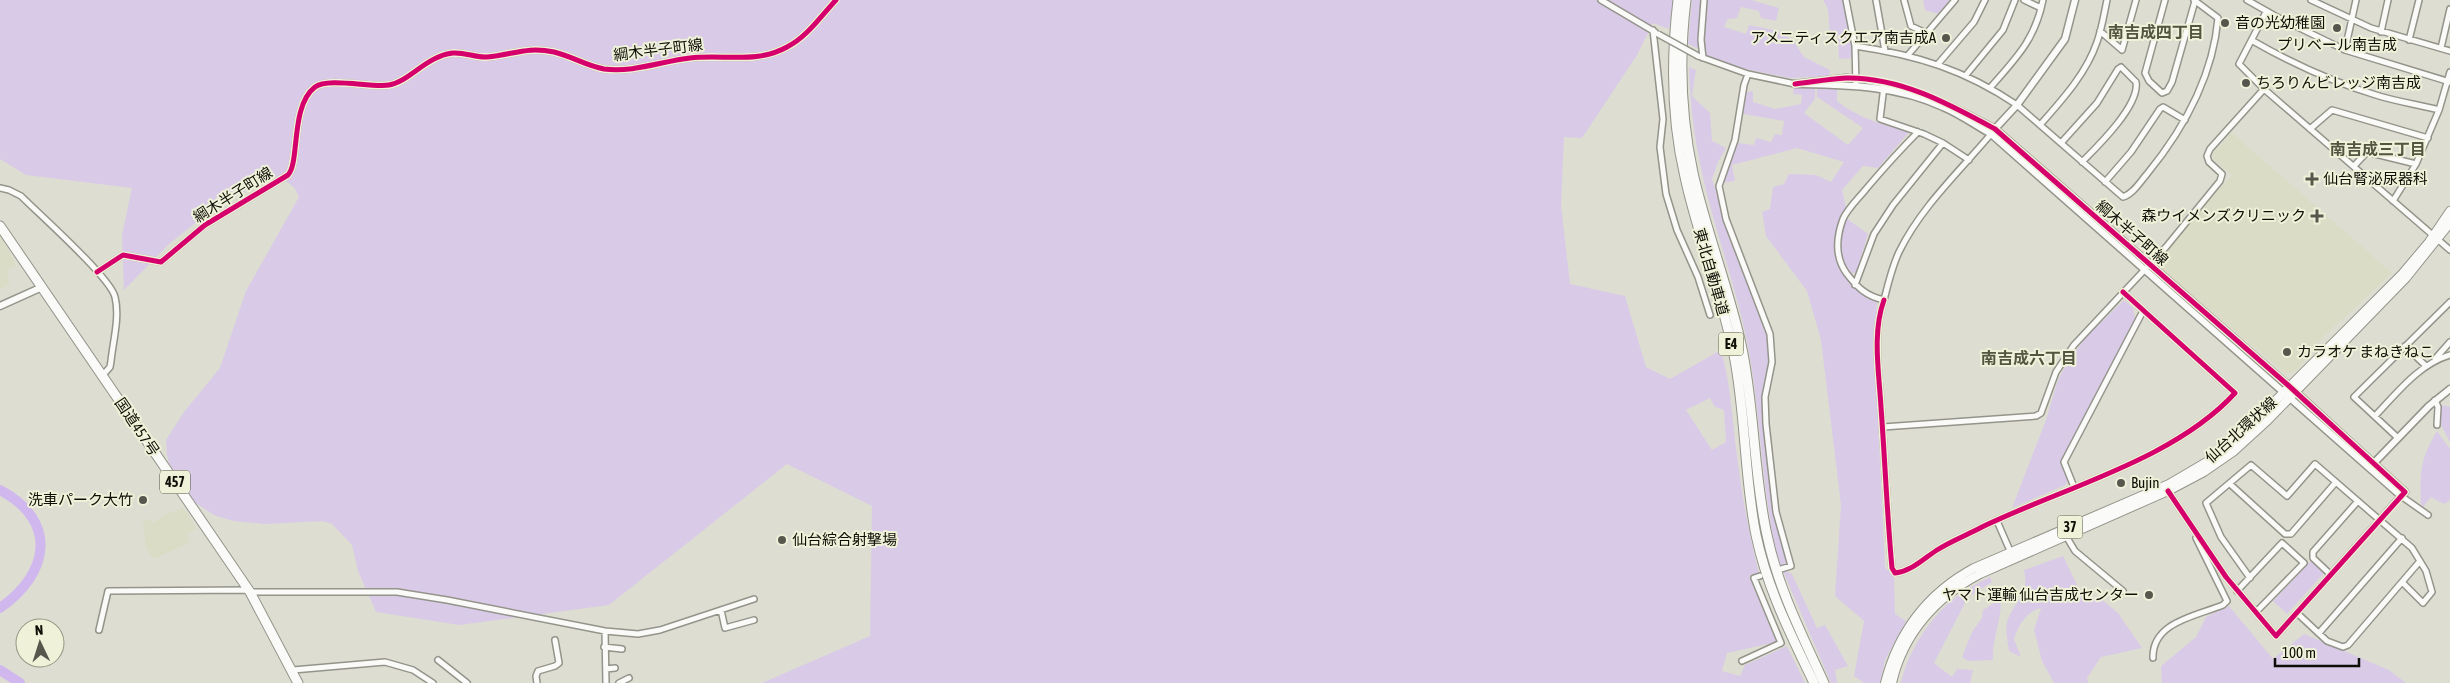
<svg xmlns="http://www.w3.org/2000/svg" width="2450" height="683" viewBox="0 0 2450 683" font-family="'Asap Condensed','Noto Sans JP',sans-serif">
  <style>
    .built { fill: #dbdcc5 }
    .green { fill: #d9cbe8; fill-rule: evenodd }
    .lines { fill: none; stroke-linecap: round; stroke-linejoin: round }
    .river { stroke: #d0b8ef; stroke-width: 10 }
    .minor-casing { stroke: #94948b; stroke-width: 8 }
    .tertiary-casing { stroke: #94948b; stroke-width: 9 }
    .primary-casing { stroke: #94948b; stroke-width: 10 }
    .trunk-casing { stroke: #94948b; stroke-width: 11 }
    .motorway-casing { stroke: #94948b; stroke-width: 11 }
    .minor { stroke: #fafaf8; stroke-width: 5 }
    .tertiary { stroke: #fafaf8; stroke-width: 6 }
    .primary { stroke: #fafaf8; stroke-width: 8 }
    .trunk { stroke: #fafaf8; stroke-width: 9 }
    .motorway { stroke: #fafaf8; stroke-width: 9 }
    .minor-bridge-casing { stroke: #94948b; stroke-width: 8; stroke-linecap: butt }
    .minor-bridge { stroke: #fafaf8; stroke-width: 5 }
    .cycleway-casing { stroke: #eff1d8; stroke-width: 8 }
    .cycleway { stroke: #d6006c; stroke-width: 5 }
    .poi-dot { fill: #57574e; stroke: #eff1d8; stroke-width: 2 }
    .labels { text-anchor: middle; stroke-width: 4; stroke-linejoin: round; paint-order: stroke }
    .shield { fill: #eff1d8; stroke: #525346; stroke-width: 1 }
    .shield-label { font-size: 14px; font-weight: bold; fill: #0f0f07 }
    .poi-label { font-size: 15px; fill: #0f0f07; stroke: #eff1d8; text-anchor: start }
    .street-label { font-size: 15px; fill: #0f0f07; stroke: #eff1d8 }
    .neighbourhood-label { font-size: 16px; font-weight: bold; fill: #545540; stroke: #eff1d8 }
  </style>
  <rect width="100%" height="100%" fill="#ddddd1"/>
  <path class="built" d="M 2232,133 L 2392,273 L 2322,338 L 2295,372 L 2285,373 L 2157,265 L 2157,260 L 2232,175 L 2214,159 L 2213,154 Z
    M 0,235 L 16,265 L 7,269 L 9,285 L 0,289 Z
    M 183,508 L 196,528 L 186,534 L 190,542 L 154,559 L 146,547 L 143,521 L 147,519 L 154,523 L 164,515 Z"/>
  <path class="green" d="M 0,0 L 1673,0 L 1669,29 L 1653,23 L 1637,55 L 1582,138 L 1564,137 L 1561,205 L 1570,284 L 1625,296 L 1646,367 L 1670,379 L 1721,350 C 1731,385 1732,420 1737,456 C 1742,495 1749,535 1759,573 L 1749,576 L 1777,642 L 1727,653 L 1722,671 L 1740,676 L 1745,665 L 1787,646 L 1805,683 L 762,683 L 870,636 L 872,506 L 787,464 L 609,605 L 459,625 L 376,612 L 358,571 L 352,545 L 332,524 L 322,521 L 264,524 L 233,521 L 214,515 L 188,498 L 172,474 L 167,455 L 166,440 L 184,412 L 220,368 L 246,291 L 299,197 C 294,182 285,181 270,177 L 208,213 L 169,244 L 124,290 L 122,235 L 132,188 L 26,175 L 0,159 ZM 1710,398 L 1715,407 L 1724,410 L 1726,442 L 1712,450 L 1686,410 Z
    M 1692,0 L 1702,0 L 1699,49 L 1688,44 Z
    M 1707,0 L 1751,0 L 1779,8 L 1776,21 L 1761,18 L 1759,11 L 1741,7 L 1737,18 L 1728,19 L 1724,27 L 1746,34 L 1749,25 L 1782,32 L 1794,42 L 1804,57 L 1830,70 L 1829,76 L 1790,78 L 1750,70 L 1707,57 L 1703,40 Z
    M 1823,0 L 1843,0 L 1854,58 L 1839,59 L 1838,36 L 1830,35 L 1828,9 Z
    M 1923,0 L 1950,0 L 1939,14 L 1925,10 Z
    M 1689,67 L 1696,70 L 1692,96 L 1710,113 L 1712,141 L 1726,148 L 1718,162 L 1712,179 L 1739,263 L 1767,330 L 1770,360 L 1762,393 L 1772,503 L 1788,561 L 1787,565 L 1780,566 C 1760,492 1762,416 1747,341 C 1734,279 1711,220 1699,158 C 1693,128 1690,98 1689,67 Z
    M 1794,86 L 1815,88 L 1815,99 L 1804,113 L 1848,145 L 1863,128 L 1817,97 L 1817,89 L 1837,89 L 1837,101 C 1858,118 1883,125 1909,132 L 1878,168 L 1863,166 L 1842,190 L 1846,208 C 1823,244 1840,284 1877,302 L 1874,339 L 1885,567 L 1894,577 L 1895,614 L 1906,621 L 1885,660 L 1880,683 L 1864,683 L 1854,676 L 1864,621 L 1835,596 L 1841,505 L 1821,340 L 1807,291 L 1766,236 L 1762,212 L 1770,209 L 1773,187 L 1784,184 L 1789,174 L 1816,175 L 1831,182 L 1844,162 L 1797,148 L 1732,165 L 1735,181 L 1722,183 L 1726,166 L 1738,143 L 1754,145 L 1756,138 L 1771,142 L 1775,134 L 1782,135 L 1784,121 L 1743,114 L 1747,92 L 1753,91 L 1753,102 L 1775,109 L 1801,104 L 1802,95 L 1793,94 Z
    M 1846,218 L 1868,234 L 1856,272 L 1851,274 C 1839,254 1838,239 1846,218 Z
    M 2124,300 L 2133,308 L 2135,319 L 2062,459 L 2068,480 L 2065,485 L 2012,508 L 2046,420 L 2058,380 L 2067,363 L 2087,336 Z
    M 2441,405 L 2450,407 L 2450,442 L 2441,425 Z
    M 2437,431 L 2450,449 L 2450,500 L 2444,504 L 2431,497 L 2423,507 L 2421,504 C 2420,471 2420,460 2437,431 Z
    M 2063,556 L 2084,599 L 2100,598 L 2118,613 L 2142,648 L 2101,657 L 2087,678 L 2088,683 L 2054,683 L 2042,661 L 2034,630 L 2041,608 C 2026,612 2019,624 2014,639 L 2021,657 L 2009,651 C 2008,643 2005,630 2007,622 C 2014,601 2030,596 2024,570 Z
    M 2312,560 L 2325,572 L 2287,614 L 2273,601 Z
    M 1783,571 L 1786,571 L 1792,574 L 1817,628 L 1825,625 L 1848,666 L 1835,670 L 1837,683 L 1831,683 Z
    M 1990,577 L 1992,582 L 1968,597 L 1934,663 L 1952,677 L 1957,669 L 1973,670 L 1970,683 L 1901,683 C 1908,651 1931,616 1956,597 C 1966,589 1979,583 1990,577 Z
    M 1997,601 L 2001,601 C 2001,621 1992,639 1993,660 L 1968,661 L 1962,657 L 1972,632 L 1982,618 L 1983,610 Z
    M 2229,606 L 2273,659 L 2304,634 L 2389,670 L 2406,683 L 2162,683 L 2161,666 L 2196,637 L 2206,617 Z"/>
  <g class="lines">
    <path class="river" d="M 0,490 C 58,521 50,573 0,608
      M 0,670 L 20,683"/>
    <g class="minor-casing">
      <path id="minor" d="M 1601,0 L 1655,32
        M 1846,0 L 1855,46 L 1856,85
        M 1876,0 L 1885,51
        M 1904,0 L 1911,26 L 1926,33
        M 2024,0 L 2041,8
        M 2165,0 L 2145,73 L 2149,81 L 2162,93 L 2167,91 L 2172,82 L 2195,1
        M 2247,0 L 2277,17 L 2345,50 L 2450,82
        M 2311,0 L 2371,28 L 2450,51
        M 2266,12 L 2239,64 L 2264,89 L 2450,250
        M 1653,30 L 1663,119 L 1660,147 L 1666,194 L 1677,230 L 1698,277 L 1710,315
        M 2100,31 L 2122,50 L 2136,0
        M 2381,32 L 2388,0
        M 2409,40 L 2419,0
        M 2253,41 C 2293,64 2335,83 2379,96 C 2399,102 2420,105 2439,110
        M 1855,46 C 1917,55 1965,70 2017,105 L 2123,197 C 2133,194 2140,182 2147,174 C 2183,130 2213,76 2218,18 L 2194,0
        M 2441,48 L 2450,9
        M 2345,50 L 2356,0
        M 1908,55 L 1955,0
        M 1698,56 L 1748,74 L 1795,84
        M 1703,58 L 1701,40 L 1704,0
        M 1938,64 L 1974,22 L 1985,0
        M 1748,74 L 1744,85 L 1735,140 L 1719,186 L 1726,219 L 1770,334 L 1772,362 L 1765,397 L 1766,424 L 1776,512 L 1791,566 L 1781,569
        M 1966,75 L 2003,30 L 2015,0
        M 1884,86 L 1880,119 L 1924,134 L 1943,143 L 1969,160
        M 1990,88 C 2016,58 2035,40 2043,0
        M 2040,125 C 2062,100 2086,74 2097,42 C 2102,28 2104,14 2107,0
        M 2310,129 L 2332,110 L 2428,138
        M 1918,132 C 1900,150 1883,169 1866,189 C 1859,198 1848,208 1843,219 C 1836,238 1835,258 1847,274 C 1858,288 1866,296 1884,300 C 1888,284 1892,267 1899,252 C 1921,207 1959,172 1991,134
        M 2061,143 L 2097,103 L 2118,69 L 2121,67 L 2136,82 C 2140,105 2098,146 2082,162
        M 2354,166 L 2367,152 L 2416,164 L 2439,110 L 2450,72
        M 2105,182 L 2131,152 L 2160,109 L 2163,107 L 2185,120
        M 0,188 L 9,190 L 21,196 C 39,214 110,277 115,297 C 120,317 113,341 111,361 L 110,367 L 102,376
        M 2393,201 L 2416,164
        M 97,272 L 123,255 L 161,262 L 205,225 L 288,175 C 300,163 290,106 315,87 C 328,77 372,88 389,85 C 409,82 426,56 453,53 C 465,52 476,58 487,57 C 513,55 526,46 554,52 C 571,56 587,66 604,69 C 632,73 663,61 690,58 C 723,54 757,64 787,47 C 807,37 821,16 836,0
        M 1855,285 L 1874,234 L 1893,205 L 1943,143
        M 1884,300 C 1872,333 1879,372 1881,407 C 1885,461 1887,514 1892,568 L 1895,573 C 1912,571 1923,559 1937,550 C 1951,541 1967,535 1982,527 C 2062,488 2174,460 2235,393 L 2123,292
        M 2405,346 L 2426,366
        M 2435,359 L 2450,342
        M 2435,400 L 2438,407 L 2437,425
        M 2375,416 C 2397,393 2419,364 2450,355
        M 1883,427 L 2036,416 L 2041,413 L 2056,372 L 2074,345 L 2166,247 L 2220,181 L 2222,174 L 2209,162 L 2207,156 L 2210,149 L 2264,89
        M 2398,438 L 2354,397 L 2450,302
        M 2230,484 L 2285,534 L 2291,534 L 2336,482
        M 2074,487 L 2064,462 L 2143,311
        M 2168,491 L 2226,577 L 2276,636 L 2401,496 L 2428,515
        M 1997,521 L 2011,553
        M 2066,536 L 2075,551 L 2123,591
        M 2330,574 L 2313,558 L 2313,552 L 2358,501
        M 2250,578 L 2221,537 L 2206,503 L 2251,465 L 2287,496 L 2315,464 L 2412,548 L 2426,571 L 2432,592 L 2423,603 L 2403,583
        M 2237,591 L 2282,543 L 2304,563 L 2256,612
        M 250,592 L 397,592 L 447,600 L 605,631 L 638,634 L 660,630 L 754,599
        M 721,610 L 725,628 L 754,620
        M 2297,613 L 2327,641 L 2343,647 L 2348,645 L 2420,561
        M 99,630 L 108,591 L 248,590
        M 605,631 L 606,683
        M 2319,633 L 2402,538
        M 604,647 L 622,649
        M 2153,658 C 2152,622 2196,616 2223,605 L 2227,601 L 2196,538
        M 438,660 L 467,683
        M 1742,661 L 1781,643 L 1754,578 L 1760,576
        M 606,669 L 615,668
        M 293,670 L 385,662 L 413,670 L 433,683
        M 537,683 L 536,676 L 538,671 L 555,666 L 559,663 L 555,640
        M 619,683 L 629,678"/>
    </g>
    <g class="tertiary-casing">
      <path id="tertiary" d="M 1846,78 C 1903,82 1945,102 1995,129 L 2289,386 L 2405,492 L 2401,496 L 1991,134 C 1975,125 1960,114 1943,107 C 1896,85 1846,85 1795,84 Z
        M 1992,132 L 2017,105 L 2065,39 L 2075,0
        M 0,306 L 40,288
        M 2372,465 L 2429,406 L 2450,389"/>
    </g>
    <g class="primary-casing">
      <path id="primary" d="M 1885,683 C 1898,632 1928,593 1974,568 L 2169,484 L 2215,457 L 2247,429 L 2402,274 L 2429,242 L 2450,211
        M 1892,683 C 1903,634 1936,597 1980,574 L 2168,491 L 2204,472 L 2233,452 L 2268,420 L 2406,278 L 2450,223"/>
    </g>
    <g class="trunk-casing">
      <path id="trunk" d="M 0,226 L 250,592 L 298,683"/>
    </g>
    <g class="motorway-casing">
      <path id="motorway" d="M 1678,0 C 1671,59 1671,118 1685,177 C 1698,237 1722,295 1734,355 C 1746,415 1744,476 1756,535 C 1767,588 1791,635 1814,683
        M 1686,0 C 1679,57 1681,117 1693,173 C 1706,231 1728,286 1741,344 C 1755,407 1753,472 1767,535 C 1778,588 1802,635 1824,683"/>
    </g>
    <use href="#minor" class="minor"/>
    <use href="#tertiary" class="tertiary"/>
    <use href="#primary" class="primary"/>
    <use href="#trunk" class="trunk"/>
    <use href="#motorway" class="motorway"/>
    <g class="minor-bridge-casing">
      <path id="minor-bridge" d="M 1658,34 L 1698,56"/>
    </g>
    <use href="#minor-bridge" class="minor-bridge"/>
    <g class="cycleway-casing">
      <path id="cycleway" d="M 1795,84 C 1812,82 1829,79 1846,78 C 1900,77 1949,104 1995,129 L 2289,386 L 2405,492 L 2276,636 L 2226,577 L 2168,491
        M 97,272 L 123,255 L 161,262 L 205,225 L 288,175 C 300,163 290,106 315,87 C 328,77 372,88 389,85 C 409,82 426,56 453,53 C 465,52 476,58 487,57 C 513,55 526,46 554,52 C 571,56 587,66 604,69 C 632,73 663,61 690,58 C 723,54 757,64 787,47 C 807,37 821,16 836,0
        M 1884,300 C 1872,333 1879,372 1881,407 C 1885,461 1887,514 1892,568 L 1895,573 C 1912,571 1923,559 1937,550 C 1951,541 1967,535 1982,527 C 2062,488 2174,460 2235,393 L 2123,292"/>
    </g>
    <use href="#cycleway" class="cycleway"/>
  </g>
  <g class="poi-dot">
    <circle cx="2225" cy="23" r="5"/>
    <circle cx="2337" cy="28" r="5"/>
    <circle cx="1946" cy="38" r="5"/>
    <circle cx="2246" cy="83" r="5"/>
    <path d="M2309.5 171.5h5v5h5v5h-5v5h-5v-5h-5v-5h5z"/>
    <path d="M2314.5 208.5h5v5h5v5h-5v5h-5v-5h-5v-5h5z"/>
    <circle cx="2287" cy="352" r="5"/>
    <circle cx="2121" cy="483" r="5"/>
    <circle cx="143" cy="500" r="5"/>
    <circle cx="782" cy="540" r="5"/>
    <circle cx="2149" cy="595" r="5"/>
  </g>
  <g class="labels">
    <g class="shield">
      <rect x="1718.5" y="332.5" width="25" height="23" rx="4"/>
      <rect x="160" y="470.5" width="30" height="23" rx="4"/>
      <rect x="2057.5" y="515.5" width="25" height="23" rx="4"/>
    </g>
    <g class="shield-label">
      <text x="1731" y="349">E4</text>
      <text x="175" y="487">457</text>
      <text x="2070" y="532">37</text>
    </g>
    <g class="poi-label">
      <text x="2235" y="28">音の光幼稚園</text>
      <text x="1936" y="43" text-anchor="end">アメニティスクエア南吉成A</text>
      <text x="2337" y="50" text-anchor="middle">プリベール南吉成</text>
      <text x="2256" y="88">ちろりんビレッジ南吉成</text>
      <text x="2323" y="184">仙台腎泌尿器科</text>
      <text x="2306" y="221" text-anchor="end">森ウイメンズクリニック</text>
      <text x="2297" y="357">カラオケ まねきねこ</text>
      <text x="2131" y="488">Bujin</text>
      <text x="133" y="505" text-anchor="end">洗車パーク大竹</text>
      <text x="792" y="545">仙台綜合射撃場</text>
      <text x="2139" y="600" text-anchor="end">ヤマト運輸 仙台吉成センター</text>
    </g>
    <g class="street-label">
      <text transform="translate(658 50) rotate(-7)" y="5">綱木半子町線</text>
      <text transform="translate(233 195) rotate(-32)" y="5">綱木半子町線</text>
      <text transform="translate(2132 233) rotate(41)" y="5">綱木半子町線</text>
      <text transform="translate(1711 272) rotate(74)" y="5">東北自動車道</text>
      <text transform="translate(137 427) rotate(56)" y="5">国道457号</text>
      <text transform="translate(2241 430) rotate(-42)" y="5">仙台北環状線</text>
    </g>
    <g class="neighbourhood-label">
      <text x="2156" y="38">南吉成四丁目</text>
      <text x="2378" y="155">南吉成三丁目</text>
      <text x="2029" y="364">南吉成六丁目</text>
    </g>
  </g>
  <g transform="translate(40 643) rotate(356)"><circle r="24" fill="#eff1d8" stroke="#959784"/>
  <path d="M0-4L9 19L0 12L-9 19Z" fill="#57574e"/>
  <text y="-8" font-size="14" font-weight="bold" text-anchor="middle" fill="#0f0f07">N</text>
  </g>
  <path d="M2275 658v8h84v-8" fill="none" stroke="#0f0f07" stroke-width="2.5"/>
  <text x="2282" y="658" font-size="15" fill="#0f0f07" stroke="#eff1d8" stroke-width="4" paint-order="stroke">100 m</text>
</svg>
